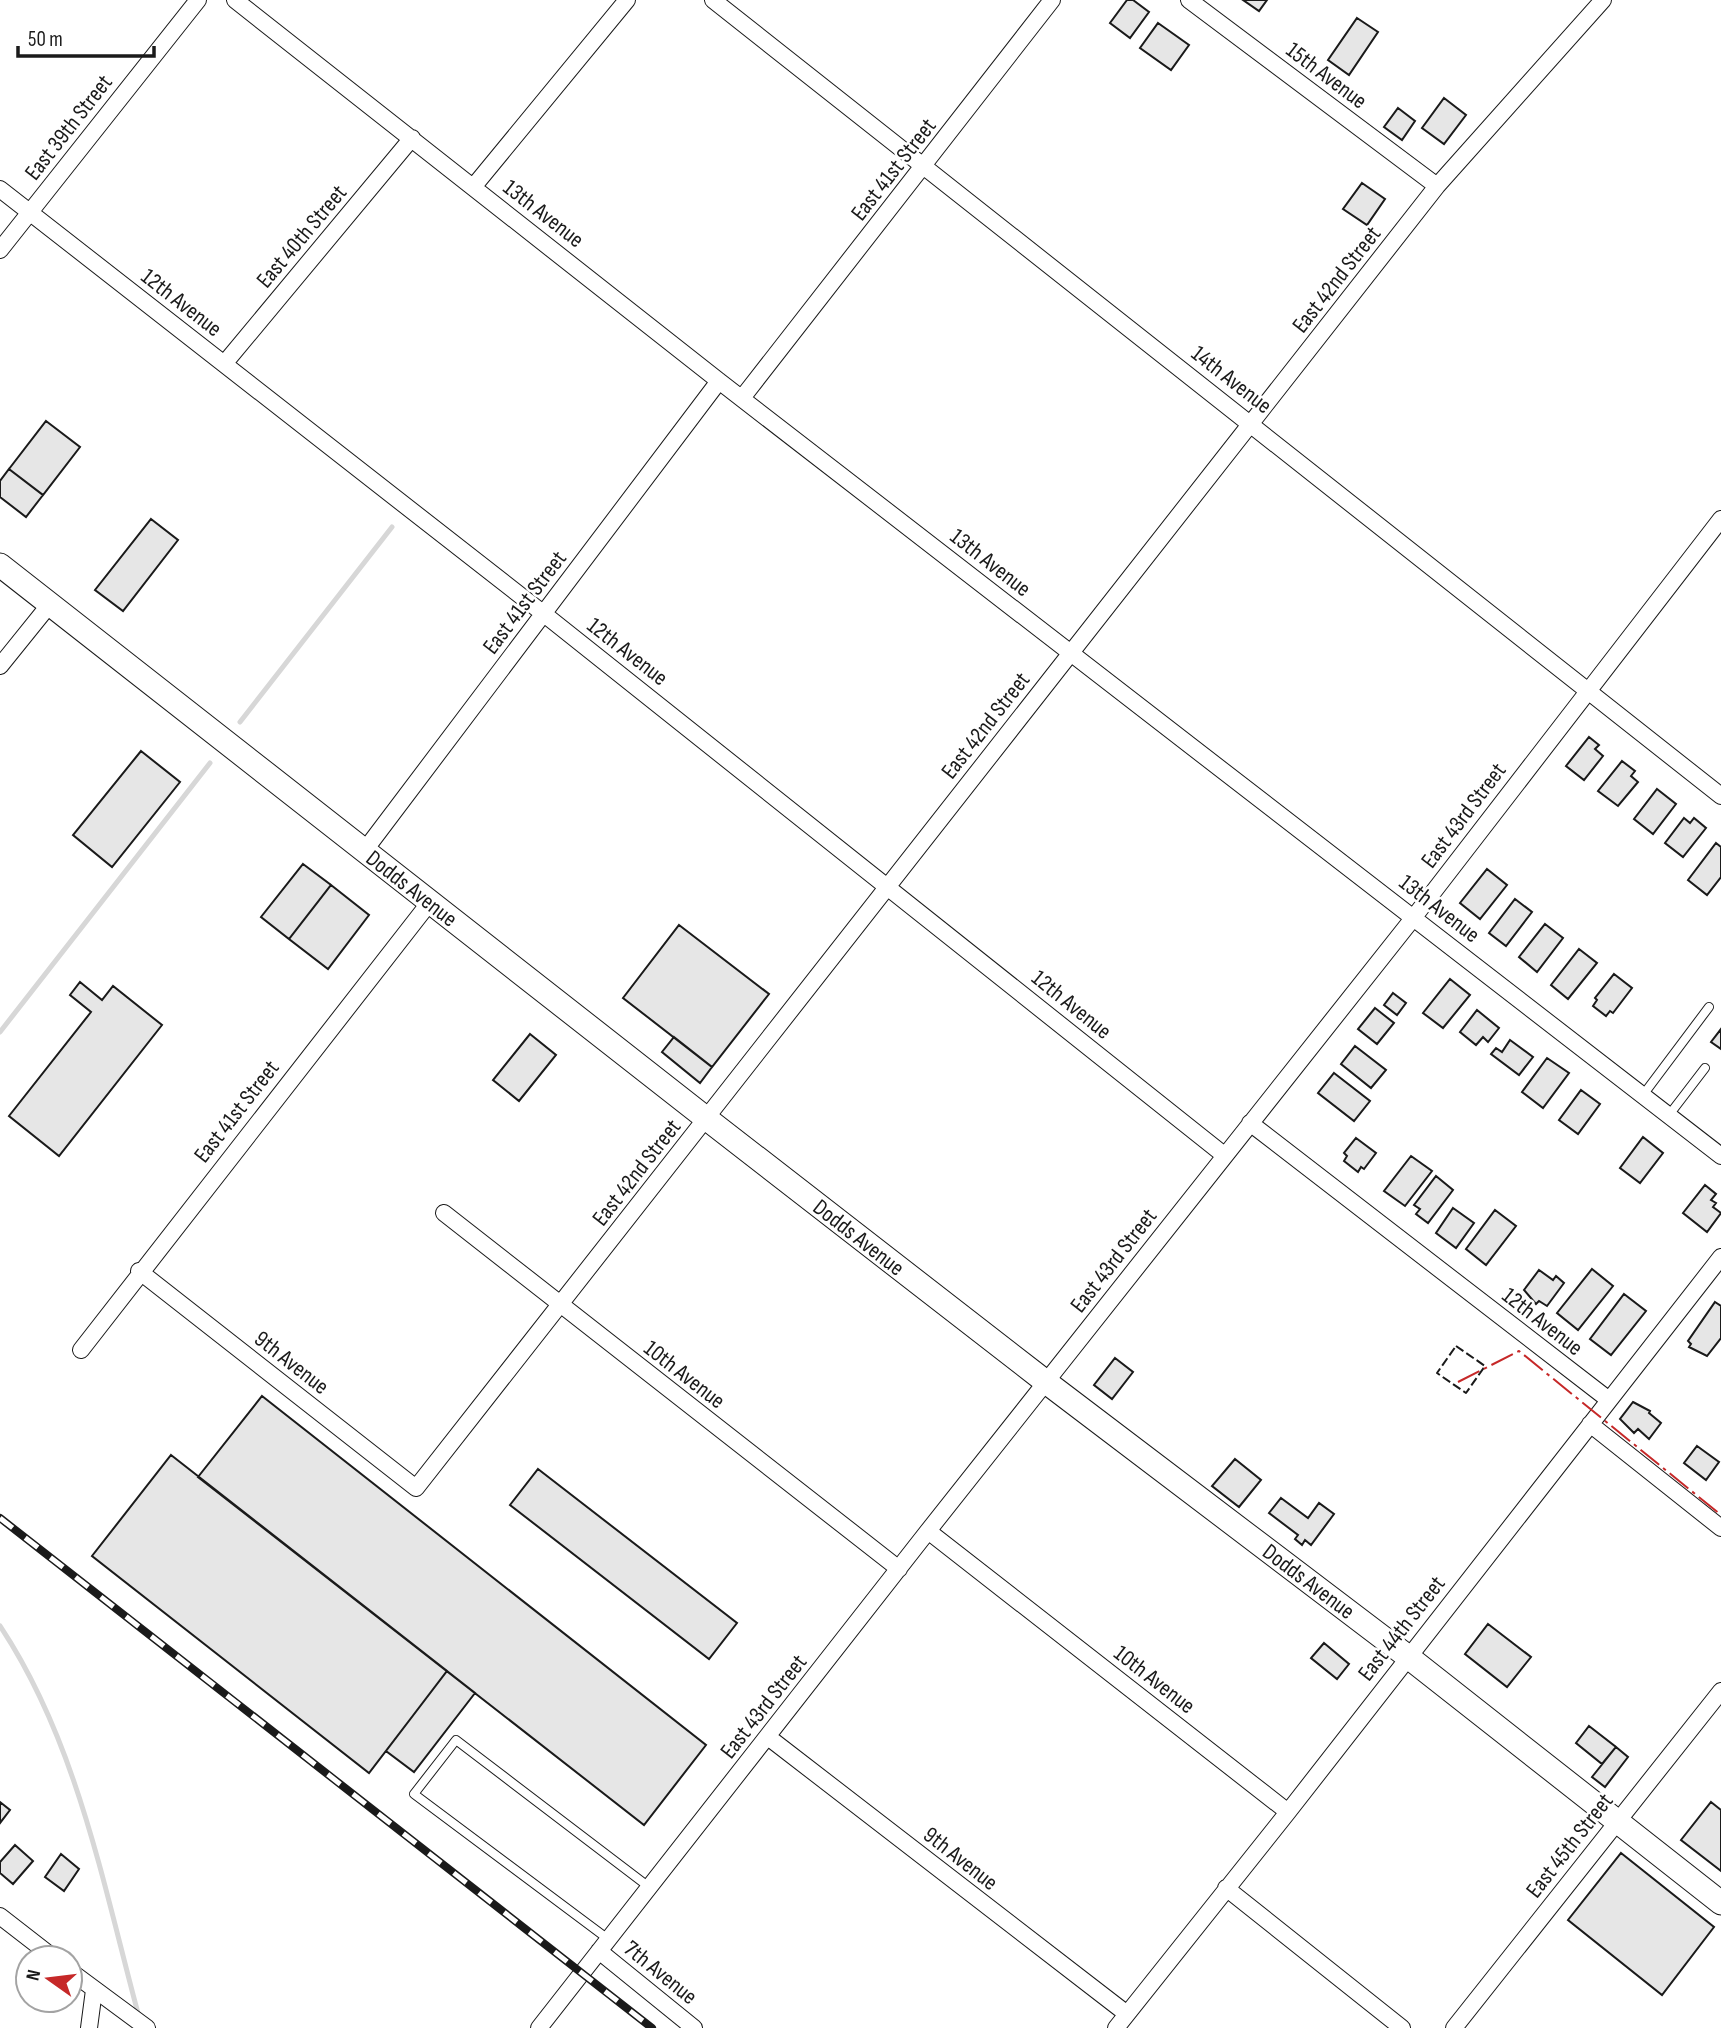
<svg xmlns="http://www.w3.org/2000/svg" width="1721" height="2028" viewBox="0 0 1721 2028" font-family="'Sofia Sans Condensed',sans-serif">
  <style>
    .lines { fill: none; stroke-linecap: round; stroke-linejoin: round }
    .stream { stroke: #d7d7d7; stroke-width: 5 }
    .building { fill: #e6e6e6; stroke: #1a1a1a; stroke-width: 2 }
    .lane-casing { stroke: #1a1a1a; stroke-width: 10 }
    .street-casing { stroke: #1a1a1a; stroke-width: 18 }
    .secondary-casing { stroke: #1a1a1a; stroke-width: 25 }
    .lane { stroke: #fff; stroke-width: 8 }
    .street { stroke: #fff; stroke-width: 16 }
    .secondary { stroke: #fff; stroke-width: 23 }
    .rail-casing { stroke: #1a1a1a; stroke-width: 8 }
    .rail { stroke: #fff; stroke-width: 5; stroke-dasharray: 16; stroke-linecap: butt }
    .fence { stroke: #1a1a1a; stroke-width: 2; stroke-dasharray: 9 3.5; stroke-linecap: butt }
    .power { stroke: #c62828; stroke-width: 2; stroke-dasharray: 24 5 3.5 5; stroke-linecap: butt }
    .labels { text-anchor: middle; stroke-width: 5; stroke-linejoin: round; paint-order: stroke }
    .street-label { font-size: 23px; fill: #1a1a1a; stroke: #fff }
  </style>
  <rect width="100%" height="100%" fill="#fff"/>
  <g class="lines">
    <path class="stream" d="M 240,722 L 392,527
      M 0,1032 L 210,763
      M 0,1626 C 77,1742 103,1884 139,2017"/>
  </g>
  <path class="building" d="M 1127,0 L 1133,0 L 1149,12 L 1130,38 L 1110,23 Z
    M 1243,0 L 1267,0 L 1259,11 Z
    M 1357,18 L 1378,32 L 1349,75 L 1328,60 Z
    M 1158,23 L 1189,45 L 1171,70 L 1140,48 Z
    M 1444,98 L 1466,115 L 1444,144 L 1422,128 Z
    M 1398,108 L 1415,121 L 1402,140 L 1384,127 Z
    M 1362,183 L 1385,199 L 1367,225 L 1343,209 Z
    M 46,421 L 80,447 L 43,495 L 9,469 Z
    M 9,469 L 43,495 L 26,517 L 0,497 L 0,481 Z
    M 151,519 L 178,540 L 123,611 L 95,590 Z
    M 1589,737 L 1599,745 L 1595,749 L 1603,756 L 1584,780 L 1566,766 Z
    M 141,751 L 180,782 L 112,867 L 73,835 Z
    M 1622,761 L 1635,771 L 1631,776 L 1638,782 L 1618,806 L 1598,791 Z
    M 1657,789 L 1676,804 L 1653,834 L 1634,819 Z
    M 1684,818 L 1690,823 L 1694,818 L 1706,828 L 1683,857 L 1665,843 Z
    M 1716,843 L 1721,847 L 1721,877 L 1707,895 L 1688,880 Z
    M 303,864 L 331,885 L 289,939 L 261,917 Z
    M 1487,869 L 1507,885 L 1480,919 L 1460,903 Z
    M 331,885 L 369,915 L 328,969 L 289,939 Z
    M 1515,899 L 1532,912 L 1506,946 L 1489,933 Z
    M 1545,924 L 1563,938 L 1537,972 L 1519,957 Z
    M 679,925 L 769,994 L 712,1067 L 623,998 Z
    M 1579,949 L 1597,963 L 1568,999 L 1551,985 Z
    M 1614,974 L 1632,988 L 1613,1013 L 1610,1011 L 1606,1016 L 1593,1006 L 1597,1000 L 1595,998 Z
    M 1450,979 L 1470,995 L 1443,1028 L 1423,1013 Z
    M 80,982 L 102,1000 L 113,986 L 162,1025 L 59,1156 L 9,1116 L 91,1012 L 70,995 Z
    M 1393,993 L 1406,1003 L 1397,1015 L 1384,1005 Z
    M 1375,1008 L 1394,1023 L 1377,1044 L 1358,1029 Z
    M 1477,1010 L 1499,1028 L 1488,1042 L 1483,1037 L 1476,1045 L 1460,1032 Z
    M 1721,1029 L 1721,1049 L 1711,1042 Z
    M 530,1034 L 556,1055 L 519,1101 L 493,1080 Z
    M 674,1037 L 712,1067 L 700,1083 L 662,1052 Z
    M 1510,1040 L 1533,1057 L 1519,1075 L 1491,1054 L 1496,1048 L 1502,1052 Z
    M 1355,1046 L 1386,1070 L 1371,1088 L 1341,1064 Z
    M 1547,1058 L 1569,1073 L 1543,1108 L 1522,1092 Z
    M 1334,1073 L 1370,1101 L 1354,1121 L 1318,1093 Z
    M 1581,1090 L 1600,1104 L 1578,1134 L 1559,1120 Z
    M 1643,1137 L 1663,1153 L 1640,1183 L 1620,1168 Z
    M 1356,1138 L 1376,1153 L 1364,1169 L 1361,1167 L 1358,1172 L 1344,1161 L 1347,1156 L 1344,1153 Z
    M 1411,1156 L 1432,1171 L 1405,1206 L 1384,1191 Z
    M 1436,1176 L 1453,1190 L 1428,1223 L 1416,1214 L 1420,1209 L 1414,1205 Z
    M 1705,1185 L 1716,1194 L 1711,1200 L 1716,1203 L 1713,1207 L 1721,1213 L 1707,1232 L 1683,1213 Z
    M 1453,1208 L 1474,1223 L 1456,1248 L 1436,1233 Z
    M 1495,1210 L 1516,1226 L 1486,1265 L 1466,1249 Z
    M 1592,1269 L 1613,1286 L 1578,1330 L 1557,1313 Z
    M 1539,1270 L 1553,1280 L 1556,1276 L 1564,1283 L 1547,1306 L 1539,1301 L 1536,1304 L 1524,1290 Z
    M 1624,1294 L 1646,1311 L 1611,1355 L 1590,1339 Z
    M 1715,1302 L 1721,1306 L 1721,1338 L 1707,1356 L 1689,1347 L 1691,1344 L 1688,1341 Z
    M 1115,1358 L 1133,1372 L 1112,1399 L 1094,1385 Z
    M 262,1396 L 706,1745 L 644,1825 L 198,1477 Z
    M 1633,1402 L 1650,1411 L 1649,1413 L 1661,1423 L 1649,1439 L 1638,1429 L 1634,1433 L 1620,1419 Z
    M 1697,1446 L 1719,1462 L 1706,1480 L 1684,1463 Z
    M 171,1455 L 447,1671 L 369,1773 L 92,1556 Z
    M 1235,1459 L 1261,1480 L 1239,1507 L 1212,1486 Z
    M 538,1469 L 737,1623 L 709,1659 L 510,1505 Z
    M 1281,1498 L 1308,1518 L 1319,1503 L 1334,1514 L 1311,1545 L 1305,1540 L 1302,1545 L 1295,1539 L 1298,1535 L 1269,1513 Z
    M 1488,1624 L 1531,1657 L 1507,1687 L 1465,1654 Z
    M 1324,1643 L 1349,1664 L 1337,1679 L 1311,1658 Z
    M 447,1671 L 475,1693 L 414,1772 L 386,1751 Z
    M 1589,1726 L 1616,1747 L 1602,1764 L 1576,1743 Z
    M 1616,1747 L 1628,1757 L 1605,1787 L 1592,1777 Z
    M 0,1802 L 10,1810 L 0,1823 Z
    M 1711,1802 L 1721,1810 L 1721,1871 L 1681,1840 Z
    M 15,1845 L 33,1861 L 13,1884 L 0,1873 L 0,1862 Z
    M 1621,1853 L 1714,1927 L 1662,1995 L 1568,1920 Z
    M 61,1854 L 79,1869 L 64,1891 L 45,1877 Z"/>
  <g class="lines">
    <g class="lane-casing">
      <path id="lane" d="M 1643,1095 L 1709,1007
        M 1669,1115 L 1705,1068
        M 608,1939 L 414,1794 L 456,1740 L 649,1887"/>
    </g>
    <g class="street-casing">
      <path id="street" d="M 235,0 L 719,381 L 1721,1156
        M 713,0 L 1721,796
        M 1189,0 L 1437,186
        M 474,186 L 627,0
        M 0,189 L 544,614 L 1224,1155
        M 0,250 L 198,0
        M 224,364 L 412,138
        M 742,398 L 1052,0
        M 0,666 L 50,604
        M 365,850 L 719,381
        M 1250,1123 L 1609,1400
        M 444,1213 L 899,1569
        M 139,1271 L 416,1488 L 1437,186 L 1603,0
        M 81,1350 L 430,902
        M 1590,1424 L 1721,1528
        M 928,1531 L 1288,1812
        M 768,1737 L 1127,2014
        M 1226,1888 L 1402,2028
        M 0,1916 L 54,1958
        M 599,1951 L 694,2028
        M 70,1971 L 147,2028
        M 89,2028 L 94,1990
        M 539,2028 L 928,1531 L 1414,917 L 1721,519
        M 1116,2028 L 1288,1812 L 1721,1257
        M 1454,2028 L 1721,1691"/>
    </g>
    <g class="secondary-casing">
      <path id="secondary" d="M 0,565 L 707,1119 L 1046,1382 L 1407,1656 L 1721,1903"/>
    </g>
    <use href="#lane" class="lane"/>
    <use href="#street" class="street"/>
    <use href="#secondary" class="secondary"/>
    <g class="rail-casing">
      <path id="rail" d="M 0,1518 L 652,2028"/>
    </g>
    <use href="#rail" class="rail"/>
    <path class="fence" d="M 1456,1346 L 1485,1366 L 1466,1393 L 1437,1373 Z"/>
    <path class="power" d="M 1458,1382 L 1519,1351 L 1721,1515"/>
  </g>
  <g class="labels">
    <g class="street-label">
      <text transform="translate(1327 75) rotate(37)" y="8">15th Avenue</text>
      <text transform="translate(68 127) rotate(-52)" y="8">East 39th Street</text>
      <text transform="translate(893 169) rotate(-52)" y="8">East 41st Street</text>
      <text transform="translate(544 213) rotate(38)" y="8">13th Avenue</text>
      <text transform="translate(301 236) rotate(-50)" y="8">East 40th Street</text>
      <text transform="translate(1336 279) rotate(-52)" y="8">East 42nd Street</text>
      <text transform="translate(182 302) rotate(38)" y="8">12th Avenue</text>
      <text transform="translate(1232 379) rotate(38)" y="8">14th Avenue</text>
      <text transform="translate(991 562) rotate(38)" y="8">13th Avenue</text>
      <text transform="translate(524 602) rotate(-53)" y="8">East 41st Street</text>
      <text transform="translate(628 651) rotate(38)" y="8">12th Avenue</text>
      <text transform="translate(985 725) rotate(-52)" y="8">East 42nd Street</text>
      <text transform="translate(1463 815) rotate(-53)" y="8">East 43rd Street</text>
      <text transform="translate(412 888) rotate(38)" y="8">Dodds Avenue</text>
      <text transform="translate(1440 908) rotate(38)" y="8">13th Avenue</text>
      <text transform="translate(1072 1004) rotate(39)" y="8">12th Avenue</text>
      <text transform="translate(236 1111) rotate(-52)" y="8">East 41st Street</text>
      <text transform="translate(636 1172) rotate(-52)" y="8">East 42nd Street</text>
      <text transform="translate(859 1237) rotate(38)" y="8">Dodds Avenue</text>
      <text transform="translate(1113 1260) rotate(-52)" y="8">East 43rd Street</text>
      <text transform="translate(1543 1321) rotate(38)" y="8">12th Avenue</text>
      <text transform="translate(292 1362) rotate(38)" y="8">9th Avenue</text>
      <text transform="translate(685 1374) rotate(38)" y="8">10th Avenue</text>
      <text transform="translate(1309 1581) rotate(37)" y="8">Dodds Avenue</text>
      <text transform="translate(1401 1628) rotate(-52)" y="8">East 44th Street</text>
      <text transform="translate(1155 1679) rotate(38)" y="8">10th Avenue</text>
      <text transform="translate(763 1706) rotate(-52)" y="8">East 43rd Street</text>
      <text transform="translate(1569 1845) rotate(-52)" y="8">East 45th Street</text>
      <text transform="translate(961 1858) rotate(38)" y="8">9th Avenue</text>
      <text transform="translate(661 1972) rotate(39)" y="8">7th Avenue</text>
    </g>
  </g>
  <g transform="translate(49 1979) rotate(284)"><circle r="33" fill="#ffffff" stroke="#a3a3a3" stroke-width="2"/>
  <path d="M0-5L12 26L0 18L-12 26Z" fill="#c62828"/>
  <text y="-10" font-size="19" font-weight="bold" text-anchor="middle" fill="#1a1a1a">N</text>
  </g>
  <path d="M18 46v10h136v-10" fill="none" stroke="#1a1a1a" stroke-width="3.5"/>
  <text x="28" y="46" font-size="21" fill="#1a1a1a" stroke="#ffffff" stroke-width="5" paint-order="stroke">50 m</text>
</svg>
